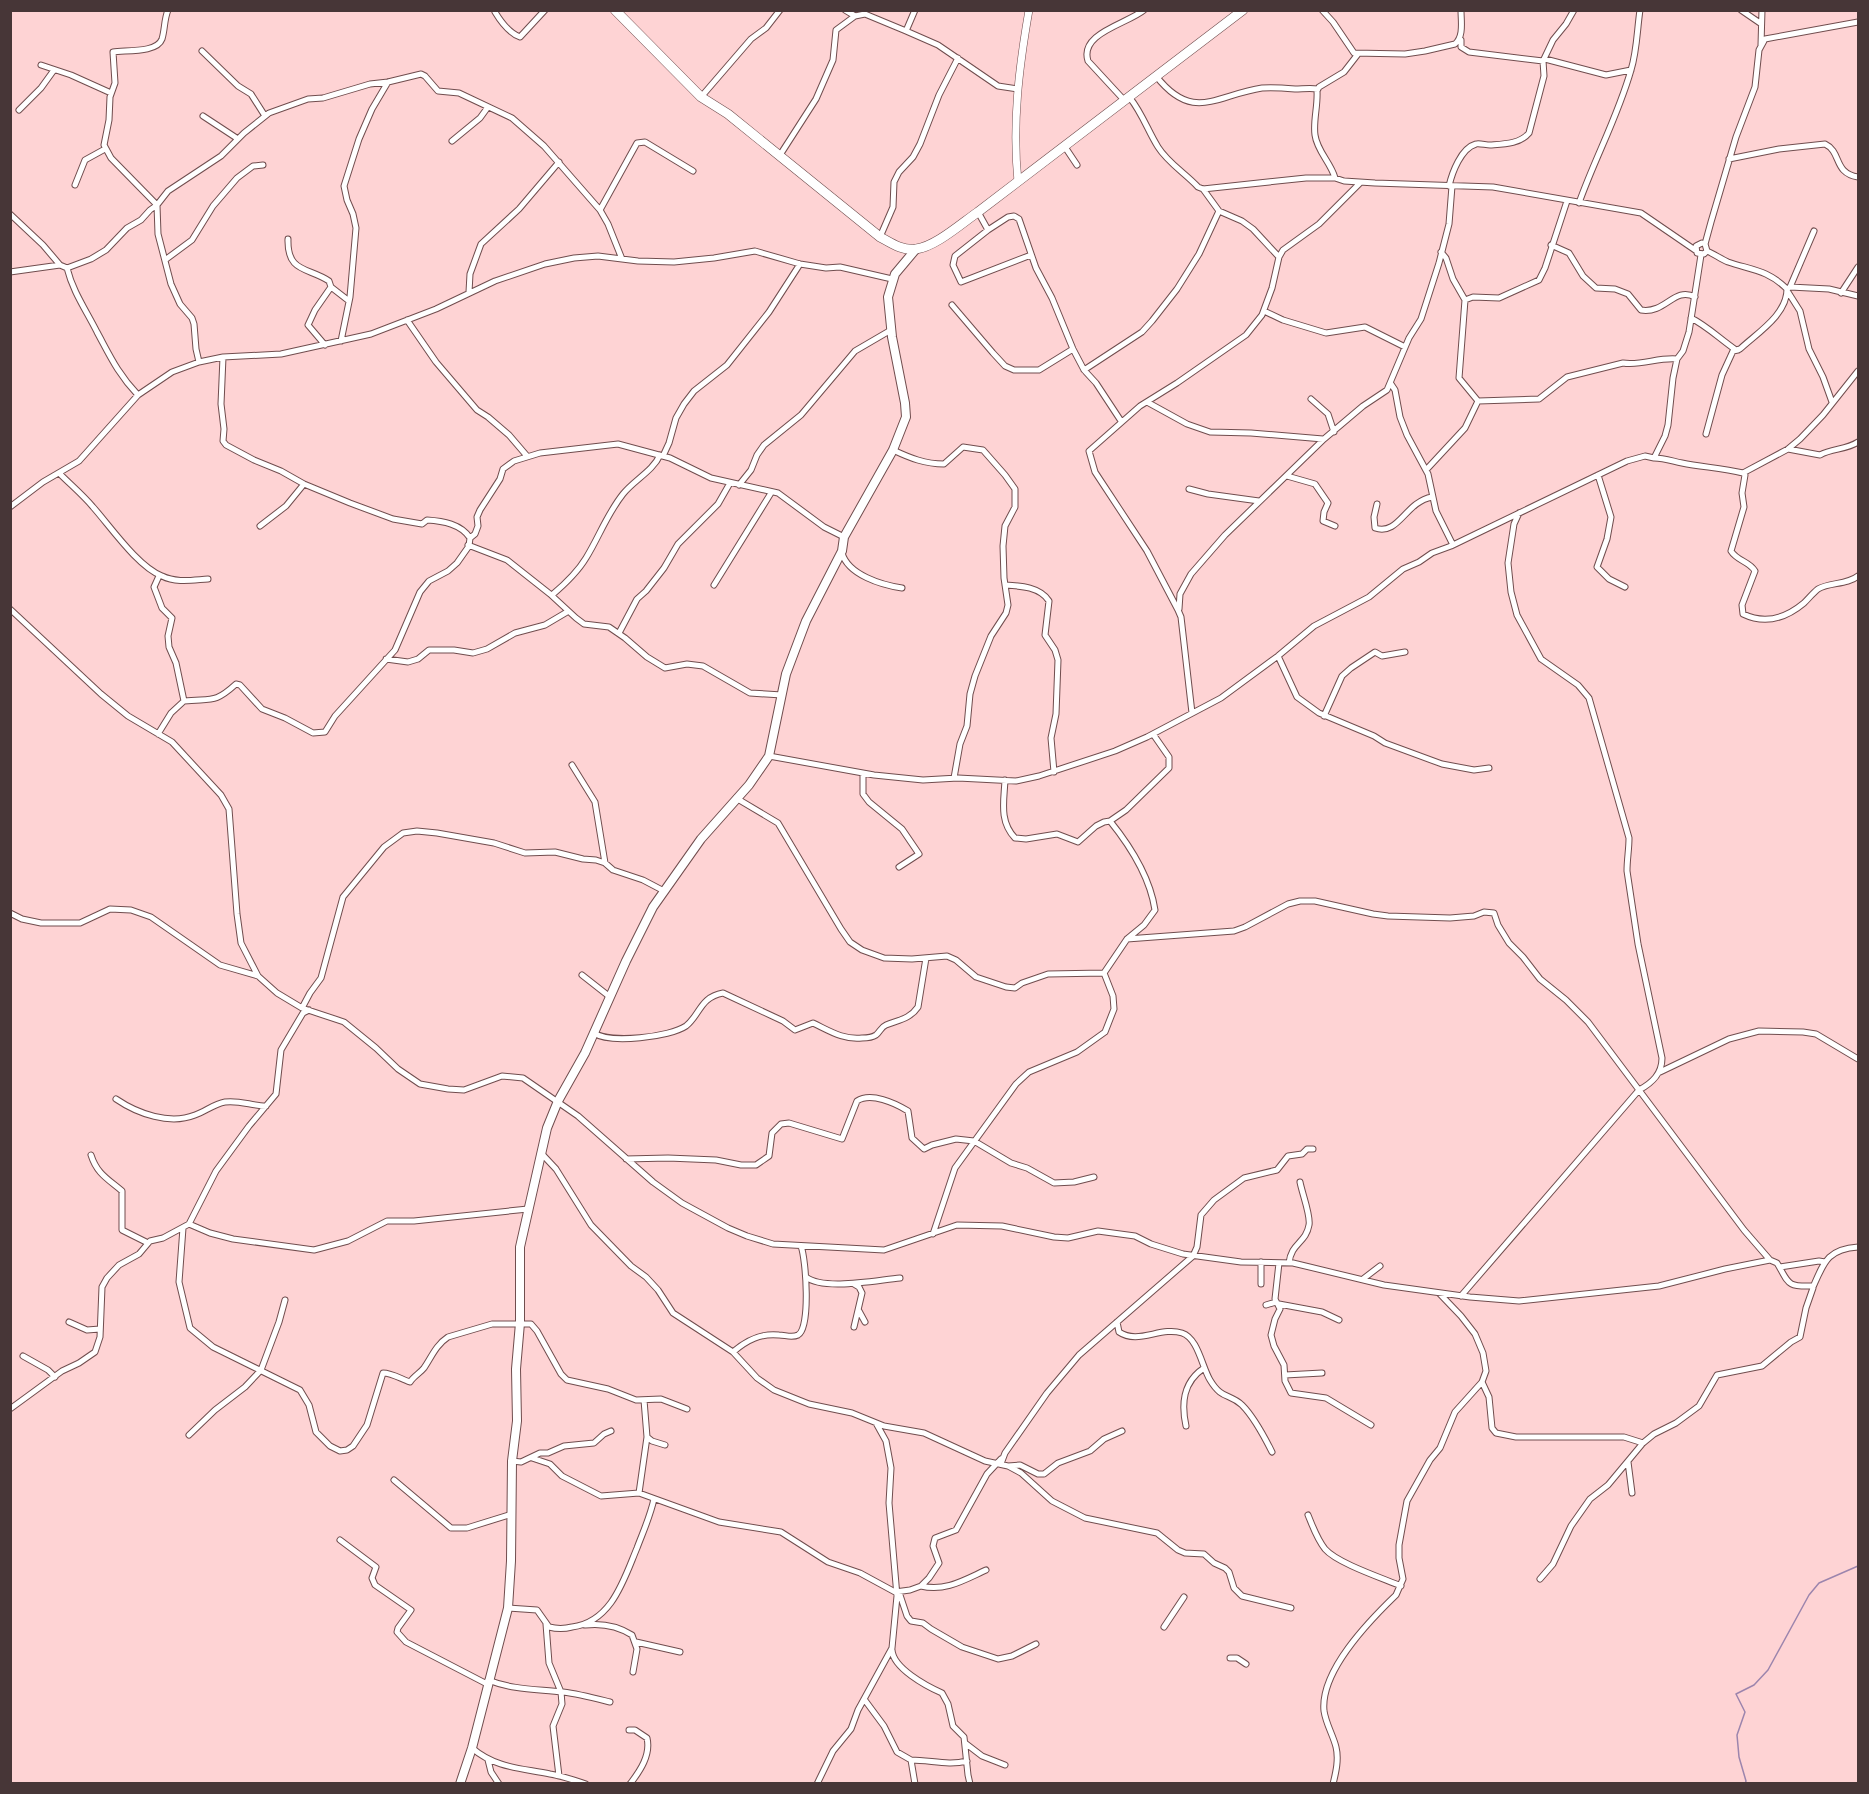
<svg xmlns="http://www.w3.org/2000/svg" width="1869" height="1794" viewBox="0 0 1869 1794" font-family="Jost,sans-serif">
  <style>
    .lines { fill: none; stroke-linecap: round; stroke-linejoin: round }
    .stream { stroke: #9c85ad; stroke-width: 1.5 }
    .minor-casing { stroke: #704d4e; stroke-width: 7 }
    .tertiary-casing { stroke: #704d4e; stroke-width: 8 }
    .secondary-casing { stroke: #704d4e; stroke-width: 10 }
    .primary-casing { stroke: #704d4e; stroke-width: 10 }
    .minor { stroke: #fff; stroke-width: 5 }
    .tertiary { stroke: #fff; stroke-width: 7 }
    .secondary { stroke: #fff; stroke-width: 8 }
    .primary { stroke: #fff; stroke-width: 9 }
  </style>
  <rect width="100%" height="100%" fill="#fed3d4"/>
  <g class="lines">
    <path class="stream" d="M 1745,1784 L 1746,1781 L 1739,1757 L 1737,1735 L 1745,1712 L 1736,1694 L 1754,1685 L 1768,1670 L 1809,1595 L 1819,1583 L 1858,1566"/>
    <g class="minor-casing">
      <path id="minor" d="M 845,10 L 855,16 L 865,14 L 906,31 L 915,10
        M 1322,10 L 1333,22 L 1354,53 L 1405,54 L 1425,51 L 1455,44 C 1464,36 1461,22 1461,10
        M 1741,10 L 1760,23
        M 495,12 C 501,22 509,33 520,37 L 545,10
        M 906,31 L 938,45 L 998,86 L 1018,89
        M 1461,40 L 1461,47 L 1469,52 L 1543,61
        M 1761,45 L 1762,10
        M 202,51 L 238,86 L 251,94 L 265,116
        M 1545,59 L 1606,75 L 1631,70
        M 41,65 L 71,75 L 111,93
        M 1156,76 C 1193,123 1216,95 1262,88 C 1273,87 1284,88 1295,89 C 1302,89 1310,88 1318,89
        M 701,97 L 751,39 L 766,28 L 780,10
        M 1130,98 C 1142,113 1148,131 1158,147 C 1168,163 1185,173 1198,187 L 1203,189 L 1306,178 L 1335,178 L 1344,181 L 1375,183 L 1493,187 L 1641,213 L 1695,250
        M 1124,100 L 1088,61 C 1079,33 1127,24 1144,10
        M 19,110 L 41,88 L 54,70
        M 203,116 L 238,139
        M 452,141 L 480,118 L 488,107
        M 1065,147 L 1077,165
        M 780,155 L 816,99 L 833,60 L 836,30 L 855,16
        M 1729,159 L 1779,149 L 1825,144 C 1842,152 1833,173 1858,177
        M 1335,178 C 1331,163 1317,151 1315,135 C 1313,121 1318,106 1317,91 L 1319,87 L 1344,72 L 1358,54
        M 75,185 L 85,160 L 105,149
        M 1449,186 C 1452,173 1461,148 1476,144 C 1479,143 1486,145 1490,145 C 1503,144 1520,144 1529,133 L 1544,76 L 1543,61 L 1553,40 L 1566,24 L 1574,10
        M 1203,189 L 1219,211 L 1242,221 L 1253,229 L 1279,257
        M 1579,203 C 1595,158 1618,116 1631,70 C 1637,51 1637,30 1640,10
        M 600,210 L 637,143 L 645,142 L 693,171
        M 978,212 L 988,230 L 1008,217 L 1014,216 L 1019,219 L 1036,268 L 1052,298 L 1073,349 L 1084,370
        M 10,214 L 43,245 L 60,265 L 67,268 C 73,292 86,310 97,332 C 110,356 118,374 138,395
        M 988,230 L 955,256 L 953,265 L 961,282 L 1031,255
        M 880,237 L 893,207 L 894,182 L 899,172 L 913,157 L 920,144 L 939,95 L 958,58
        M 288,239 C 287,273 308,267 329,281 L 331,287 L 349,301
        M 1705,244 L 1702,243 L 1696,246 L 1697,253 L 1704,254 L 1707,251 L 1705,244 L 1711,222 L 1736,137 L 1755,87 L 1759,50 L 1765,39 L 1858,22
        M 1551,245 L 1569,253 L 1583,276 L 1596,288 L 1615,289 L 1628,294 L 1641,310 C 1666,314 1674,286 1695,297
        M 1707,251 C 1714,254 1721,259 1728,262 C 1752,270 1768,270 1787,289 L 1790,287 L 1829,289 L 1858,296
        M 1441,252 L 1446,258 L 1453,279 L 1465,300 L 1473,297 L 1499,298 L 1539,280 L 1545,268 L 1567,201
        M 165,260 L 192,240 L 213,206 L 237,178 L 253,166 L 263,165
        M 67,268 L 91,259 L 106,250 L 127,228 L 141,220 L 150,210 L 157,205 L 111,158 L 104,145 L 109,120 L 110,97 L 115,83 L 113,52 C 126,50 157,53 162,39 C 165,29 164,20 168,10
        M 10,272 L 60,265
        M 1790,287 L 1814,231
        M 469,292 L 470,274 L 481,244 L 519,209 L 559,162
        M 1788,292 L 1800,311 L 1809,349 L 1823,377 L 1832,402
        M 1841,293 L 1858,267
        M 1465,300 L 1459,378 L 1478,401 L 1539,399 L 1567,377 L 1623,363 C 1641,366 1659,357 1677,359
        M 952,305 L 993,353 L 1005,366 L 1014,370 L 1039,370 L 1073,349
        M 1264,311 L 1283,320 L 1326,333 L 1365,327 L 1405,347
        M 1691,318 C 1707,326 1720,339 1736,350 L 1740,349 C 1757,333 1787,315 1787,289
        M 407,320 L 436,362 L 477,410 L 488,417 L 509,435 L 527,456
        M 341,341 L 350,297 L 356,228 L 353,214 L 347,200 L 344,186 L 359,139 L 372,109 L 388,82
        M 325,345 L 308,325 L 315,310 L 331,287
        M 223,357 L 221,404 L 224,429 L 223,441 L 226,445 L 254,460 L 281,471 L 304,484 L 350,503 L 393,519 L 422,524 L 427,520 C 443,521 461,524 470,538
        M 199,362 L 196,349 L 194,324 L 192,318 L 180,304 L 171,284 L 158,234 L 157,205 L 168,191 L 221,156 L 244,133 L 269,113 L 308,99 L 323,98 L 370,84 L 388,82 L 421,74 L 425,76 L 438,91 L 459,93 L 512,118 L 544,146 L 600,210 L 608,224 L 622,259
        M 1391,384 L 1395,390 L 1400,417 L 1407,435 L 1428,474 L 1436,511 L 1453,545
        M 1311,399 L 1328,414 L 1334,432
        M 1147,402 L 1187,424 L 1210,432 L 1251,433 L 1323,439
        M 1121,421 L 1096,383 L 1084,370 L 1142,332 L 1152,321 L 1177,289 L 1199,254 L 1219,211
        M 1706,434 L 1722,375 L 1733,351 L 1738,350
        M 1788,449 L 1820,455 C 1832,448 1846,450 1858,442
        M 893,450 C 910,458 925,464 944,464 L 963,447 L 983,450 L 1005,475 L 1015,489 L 1015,507 L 1005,526 L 1003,546 L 1004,578 L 1008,605 L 1006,613 L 991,636 L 975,676 L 970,694 L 967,726 L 960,744 L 954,778
        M 663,456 L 669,443 L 676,418 L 684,404 L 694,391 L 727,365 L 769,312 L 800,264
        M 1654,458 C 1664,458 1672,461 1682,463 C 1702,467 1722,468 1743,473 L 1788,449 L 1800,439 L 1823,415 L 1858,371
        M 1426,470 L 1465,428 L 1478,401
        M 1743,473 L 1745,475 L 1742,493 L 1744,507 L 1731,551 C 1737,561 1749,561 1755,571 L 1742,605 L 1743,614 C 1766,625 1786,618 1804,603 C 1809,598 1813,593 1818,589 C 1830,582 1847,585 1858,576
        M 60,474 C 71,485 83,495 93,507 C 110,526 138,567 162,576 C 176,583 192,580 208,579
        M 1598,475 L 1611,517 L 1607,539 L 1597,567 L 1609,579 L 1625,587
        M 1287,476 L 1315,484 L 1328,503 L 1324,512 L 1323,521 L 1335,526
        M 739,485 L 751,470 L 757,455 L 764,445 L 801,415 L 855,351 L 891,330
        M 1189,489 L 1208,494 L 1259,501
        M 1377,504 L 1374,517 L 1375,528 C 1399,536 1405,502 1432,497
        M 10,507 L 43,482 L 79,461 L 138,395 L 172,372 L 199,362 L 223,357 L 281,354 L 371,334 L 436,309 L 495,281 L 545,264 L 574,258 L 598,256 L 638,261 L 674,262 L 714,258 L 755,251 L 800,264 L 826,268 L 840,267 L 892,279
        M 1519,513 L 1514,524 L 1508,563 L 1511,592 L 1517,615 L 1541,659 L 1578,685 L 1589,698 L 1629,838 C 1629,850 1627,859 1627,871 L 1638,944 L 1662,1058 C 1662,1074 1652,1083 1639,1090 L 1744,1230 L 1770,1260 L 1777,1263 C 1789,1283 1786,1287 1812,1286 L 1813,1288 L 1806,1308 L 1800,1337 L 1791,1342 L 1762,1366 L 1717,1375 L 1699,1406 L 1676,1423 L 1654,1434 L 1643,1443 L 1608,1485 L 1590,1499 L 1571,1526 L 1553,1564 L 1540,1579
        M 260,526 L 286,506 L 304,484
        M 468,545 L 507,560 L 550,594 L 576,618 L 584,624 L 609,627 L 625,638 L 647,657 L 665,668 L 687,664 L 703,666 L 750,693 L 782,695
        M 842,553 C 848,575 882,585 902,588
        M 714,585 L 771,493
        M 1005,585 C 1021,586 1040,587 1049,601 L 1045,635 L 1055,650 L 1058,660 L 1056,714 L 1051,738 L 1054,772
        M 552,595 C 565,584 577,573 586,558 C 599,537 607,514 623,494 C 634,480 653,471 660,455
        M 10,609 L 101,694 L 128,716 L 172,742 L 221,795 L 229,809 L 237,914 L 241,943 L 258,976
        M 1179,609 L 1180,594 L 1191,574 L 1225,535 L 1324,439 L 1363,406 L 1387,390 L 1409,338 L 1421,319 L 1439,263 L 1449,224 L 1452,186
        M 619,633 L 637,599 L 646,591 L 664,568 L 678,544 L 718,504 L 730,483
        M 1278,656 L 1297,697 L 1319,713 L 1374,736 L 1385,743 L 1442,764 L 1474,770 L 1489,768
        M 386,659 L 408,662 L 418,659 L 429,650 L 454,650 L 473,653 L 487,649 L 515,633 L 545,625 L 567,612
        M 184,701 C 212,698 214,704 236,684 L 240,685 L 262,709 L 285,718 L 313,733 L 325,732 L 335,716 L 395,650 L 420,592 L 429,581 L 448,571 L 457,563 L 469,546 L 470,538 L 475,534 L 478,526 L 477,517 L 480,510 L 500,479 L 503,469 L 514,461 L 540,453 L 618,444 L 670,458 L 711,478 L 778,493 L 824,527 L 844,537
        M 1192,713 L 1181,617 L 1178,610 L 1147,551 L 1095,472 L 1089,451 L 1140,406 L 1177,383 L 1246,335 L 1262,315 L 1272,288 L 1279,257 L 1283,250 L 1319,224 L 1360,183
        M 1324,716 L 1342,676 L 1351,668 L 1375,652 L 1382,656 L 1405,652
        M 158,734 L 171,713 L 184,701 L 176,663 L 169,647 L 168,636 L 172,618 L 162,608 L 154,587 L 159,576
        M 769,756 L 874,775 L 923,780 L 958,778 L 1016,781 L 1039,776 L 1115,751 L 1147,737 L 1221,698 L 1278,656 L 1314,626 L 1369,597 L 1403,569 L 1419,562 L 1432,553 L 1451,546 L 1627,461 L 1645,456 L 1654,458 L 1665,436 L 1668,425 L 1673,378 L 1677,359 L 1683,351 L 1689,332 L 1701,255
        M 572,765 L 595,802 L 605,863
        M 863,773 L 863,794 L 869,802 L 902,829 L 919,854 L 899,867
        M 1005,780 C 1004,801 999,821 1015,838 L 1026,839 L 1057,834 L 1078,842 L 1096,826 L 1104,822 L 1110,821 L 1126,810 L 1169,768 L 1169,757 L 1153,734
        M 736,798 L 778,823 L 841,929 L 850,942 L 862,950 L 884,958 L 912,959 L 947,956 L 956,960 L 976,977 L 1006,987 L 1015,988 L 1022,983 L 1048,974 L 1104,973
        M 10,913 L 22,919 L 41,923 L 80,923 L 110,909 L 131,910 L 151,917 L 220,965 L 258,976 L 277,993 L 302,1008 L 344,1022 L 376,1048 L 398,1069 L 420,1084 L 448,1089 L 464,1090 L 502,1076 L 523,1078 L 578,1116 L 653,1182 L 682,1203 L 728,1228 L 747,1236 L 773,1244 L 884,1250 L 957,1225 L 1002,1226 L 1054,1237 L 1068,1238 L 1098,1231 L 1135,1236 L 1151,1244 L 1183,1254 L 1241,1262 L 1293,1263 L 1384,1285 L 1470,1297 L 1519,1301 L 1659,1286 L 1725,1269 L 1770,1260
        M 1127,939 L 1234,931 L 1245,927 L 1288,904 L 1300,901 L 1315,901 L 1373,914 L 1388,916 L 1450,918 L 1474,916 L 1484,912 L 1494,913 L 1498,925 L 1509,943 L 1523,957 L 1540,979 L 1566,1000 L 1588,1022 L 1639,1090 L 1461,1296
        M 1104,973 L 1127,939 L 1144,925 L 1155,910 C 1150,877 1131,847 1110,821
        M 582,975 L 610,997
        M 302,1008 L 310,993 L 321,978 L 343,897 L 384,847 L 403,833 L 417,831 L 437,833 L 494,843 L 525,853 L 555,852 L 583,859 L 596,860 L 605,863 L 613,870 L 643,880 L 664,891
        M 594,1033 C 610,1044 670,1037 686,1026 C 700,1015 700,997 723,993 L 783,1021 L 795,1030 L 813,1023 C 830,1031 843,1040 862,1038 C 866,1038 873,1037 876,1035 C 880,1032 881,1027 886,1025 C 898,1020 910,1019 918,1007 L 926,958
        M 1660,1072 L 1729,1039 L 1759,1031 L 1803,1032 L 1816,1034 L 1858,1059
        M 116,1099 C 138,1114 170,1125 195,1115 C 206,1111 214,1104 225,1102 C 240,1100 252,1106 266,1106
        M 541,1153 L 556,1169 L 591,1225 L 631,1266 L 646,1277 L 658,1290 L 673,1313 L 733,1352 L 757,1378 L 774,1390 L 809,1404 L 852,1413 L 884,1426 L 924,1433 L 985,1461 L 1008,1466 L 1021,1473 L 1052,1501 L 1085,1518 L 1157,1533 L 1178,1550 L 1185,1553 L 1204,1554 L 1214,1563 L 1225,1568 L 1229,1572 L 1234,1588 L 1242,1596 L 1291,1608
        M 91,1155 C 97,1174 108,1179 122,1191 L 122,1230 L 148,1243
        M 626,1159 L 668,1158 L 716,1160 L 741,1165 L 756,1165 L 769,1156 L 772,1133 L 781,1124 L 789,1123 L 842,1139 L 857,1101 C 871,1092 895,1103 908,1111 L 912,1138 L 924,1149 L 932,1145 L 956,1139 L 974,1141 L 1011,1163 L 1027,1168 L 1054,1183 L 1074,1182 L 1094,1177
        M 189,1224 L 210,1233 L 233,1239 L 314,1250 L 348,1241 L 387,1221 L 414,1221 L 528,1209
        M 183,1228 L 179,1282 L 190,1328 L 213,1347 L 300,1390 L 309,1405 L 316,1432 L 330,1446 L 340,1451 L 347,1450 L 353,1446 L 367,1425 L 383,1373 C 392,1373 401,1379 410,1382 C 414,1376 420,1373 424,1368 C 432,1356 436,1345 448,1337 L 492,1324 L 531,1324 L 537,1331 L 561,1374 L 567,1380 L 608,1389 L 636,1400 L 661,1399 L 687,1409
        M 933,1234 L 955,1168 L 1016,1084 L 1029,1072 L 1077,1052 L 1105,1032 L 1114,1009 L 1113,996 L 1104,973
        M 1261,1262 L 1261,1284
        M 1279,1263 L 1275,1299 L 1280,1309 L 1275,1319 L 1271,1335 L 1274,1346 L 1284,1365 L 1285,1381 L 1291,1393 L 1326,1398 L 1371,1425
        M 1289,1263 C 1291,1243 1306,1243 1309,1225 C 1311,1216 1302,1193 1300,1182
        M 1780,1267 L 1819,1261 L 1825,1262
        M 806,1277 C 824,1291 877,1280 900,1278
        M 1363,1279 L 1380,1266
        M 1813,1287 C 1824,1262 1828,1249 1858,1247
        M 1279,1304 L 1322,1312 L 1339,1320
        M 1266,1305 L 1276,1302
        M 859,1311 L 865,1322
        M 69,1322 L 87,1330 L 100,1329
        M 1117,1322 L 1119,1332 C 1138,1345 1161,1326 1182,1333 C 1198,1338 1202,1367 1210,1380 C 1222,1400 1229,1393 1242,1405 C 1253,1416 1265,1438 1272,1452
        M 854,1327 L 862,1293 L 859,1287 L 854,1284
        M 733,1352 C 747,1340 761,1333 779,1335 C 785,1335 792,1338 798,1335 C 811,1328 806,1259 801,1246
        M 23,1356 L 48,1370 L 55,1377
        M 1285,1375 L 1322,1373
        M 1482,1382 L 1489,1397 L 1492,1428 L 1496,1433 L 1516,1437 L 1624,1437 L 1643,1443
        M 644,1400 L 647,1437 L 652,1441 L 665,1445
        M 10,1409 L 62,1371 L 79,1363 L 95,1352 L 100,1337 L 102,1287 L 107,1278 L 119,1265 L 139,1254 L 150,1241 L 163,1238 L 189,1224 L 216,1171 L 249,1126 L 276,1094 L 281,1050 L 303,1013 L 309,1010
        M 1186,1426 C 1181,1403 1183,1382 1204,1368
        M 189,1435 L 215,1410 L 245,1387 L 261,1370 L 279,1322 L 285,1300
        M 532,1458 L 550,1464 L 562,1476 L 601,1496 L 639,1493 L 719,1522 L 781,1532 L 828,1562 L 860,1573 L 895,1592 L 910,1590 L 921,1586 L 929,1578 L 939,1563 L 933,1546 L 935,1538 L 956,1530 L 987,1474 L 1001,1459
        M 512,1461 L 521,1462 L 540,1453 L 548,1453 L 564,1446 L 594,1443 L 604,1434 L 611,1431
        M 1002,1461 L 1005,1453 L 1047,1393 L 1079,1355 L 1193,1256 L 1197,1247 L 1201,1215 L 1214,1200 L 1244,1178 L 1277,1170 L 1288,1156 L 1302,1154 L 1307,1149 L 1313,1149
        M 1628,1462 L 1632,1493
        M 1008,1466 L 1020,1465 L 1038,1474 L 1044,1474 L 1058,1463 L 1090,1451 L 1104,1439 L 1122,1431
        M 394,1480 L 451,1528 L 467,1528 L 512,1514
        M 639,1493 L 647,1437
        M 1308,1515 C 1313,1527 1317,1539 1325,1549 C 1337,1563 1382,1578 1401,1586
        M 340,1540 L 376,1567 L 372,1578 L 375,1585 L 411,1610 L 398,1628 L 397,1632 L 406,1642 L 487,1684
        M 921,1586 C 945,1592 964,1580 986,1570
        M 899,1592 L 907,1616 L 911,1621 L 923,1623 L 931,1629 L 962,1647 L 998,1659 L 1012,1656 L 1036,1644
        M 508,1608 L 537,1610 L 549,1627 C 557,1629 564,1629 572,1627 C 612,1622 624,1579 637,1548 C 643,1532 650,1517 654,1499
        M 546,1624 L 549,1663 L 561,1692 L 562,1704 L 553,1726 L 559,1776
        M 585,1625 C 602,1623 618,1626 632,1635 L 637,1649 L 633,1672
        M 1164,1627 L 1184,1597
        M 636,1642 L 680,1652
        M 892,1650 C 893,1668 926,1686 942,1693 L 948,1704 L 953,1726 L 964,1737 L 968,1775 L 970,1784
        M 1230,1658 L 1237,1658 L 1246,1664
        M 488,1680 C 513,1690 537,1689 563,1692 C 579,1694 594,1698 610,1702
        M 864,1699 L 884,1726 L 897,1752 L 911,1760 L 915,1784
        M 629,1730 L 635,1730 L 647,1738 C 651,1755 640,1771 630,1784
        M 965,1743 L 982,1756 L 1005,1765
        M 472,1748 C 495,1768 521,1768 550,1774 C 562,1776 574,1780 586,1784
        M 488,1760 L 491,1772 L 499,1784
        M 911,1760 C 931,1760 948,1766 967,1761
        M 817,1784 L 833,1751 L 851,1729 L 858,1710 L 892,1648 L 897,1596 L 889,1503 L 891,1468 L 886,1441 L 876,1423
        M 1333,1784 C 1336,1772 1339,1759 1336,1747 C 1333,1735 1326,1724 1324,1711 C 1320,1671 1369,1621 1396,1595 L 1403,1579 L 1399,1558 L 1399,1545 L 1407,1501 L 1430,1460 L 1440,1448 L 1455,1412 L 1482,1382 L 1486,1371 L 1483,1353 L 1475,1334 L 1461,1316 L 1439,1293"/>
    </g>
    <g class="tertiary-casing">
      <path id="tertiary" d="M 1018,182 C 1012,124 1019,67 1029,10"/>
    </g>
    <g class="secondary-casing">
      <path id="secondary" d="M 460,1784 L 472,1748 L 508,1608 L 511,1561 L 512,1461 L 517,1421 L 516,1369 L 520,1323 L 520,1247 L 547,1128 L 558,1101 L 585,1053 L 626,961 L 653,907 L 701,839 L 749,785 L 769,756 L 786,674 L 806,621 L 842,551 L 844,537 L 893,450 L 906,417 L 905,403 L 892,337 L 888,297 L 895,274 L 916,249"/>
    </g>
    <g class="primary-casing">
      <path id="primary" d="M 615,10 L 701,97 L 728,114 L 880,237 C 891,243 902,251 916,249 C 935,247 962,223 978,212 L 1243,10"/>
    </g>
    <use href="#minor" class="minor"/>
    <use href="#tertiary" class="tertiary"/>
    <use href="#secondary" class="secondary"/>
    <use href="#primary" class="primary"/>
  </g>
  <rect width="1869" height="1794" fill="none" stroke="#473637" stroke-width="24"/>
</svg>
